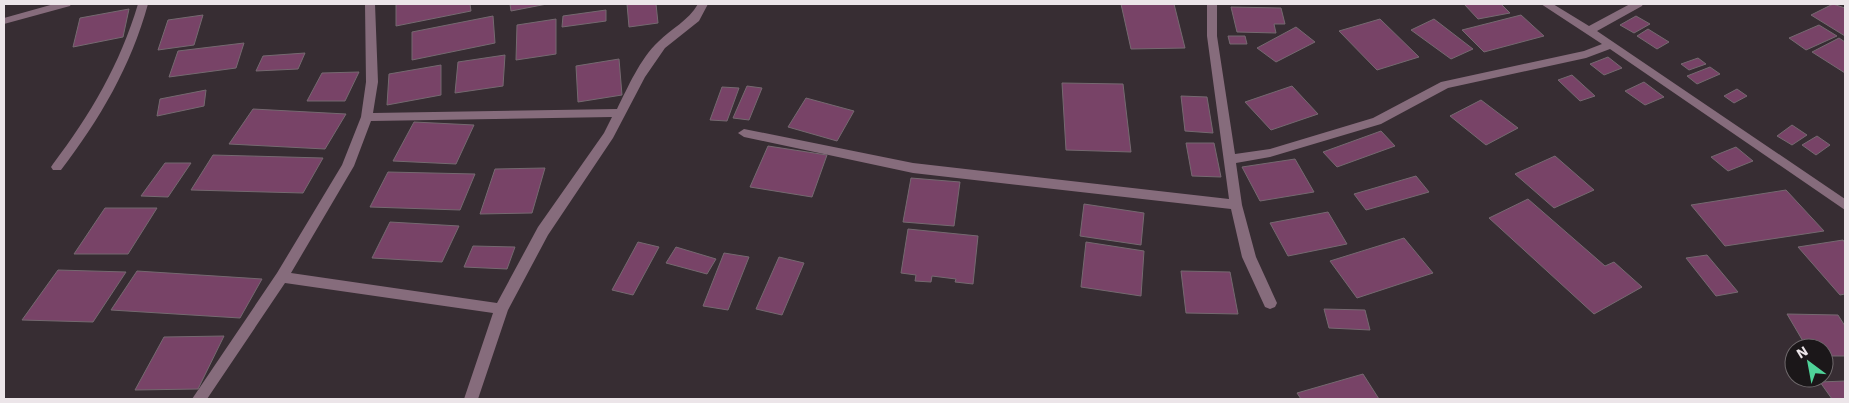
<svg xmlns="http://www.w3.org/2000/svg" width="1849" height="403" viewBox="0 0 1849 403" font-family="'Work Sans',sans-serif">
  <style>
    .building { fill: #784367; stroke: #756970 }
    .lines { fill: none; stroke-linecap: round; stroke-linejoin: round }
    .minor { fill: #866c7c; fill-rule: evenodd }
  </style>
  <rect width="100%" height="100%" fill="#372d33"/>
  <path class="building" d="M 396,4 L 470,4 L 471,11 L 396,26 Z
    M 510,4 L 547,4 L 511,11 Z
    M 627,4 L 656,4 L 658,23 L 629,27 Z
    M 1121,4 L 1174,4 L 1185,48 L 1131,49 Z
    M 1464,4 L 1501,4 L 1510,13 L 1478,19 Z
    M 1833,4 L 1845,8 L 1845,36 L 1811,15 Z
    M 1231,7 L 1281,8 L 1285,24 L 1274,24 L 1276,33 L 1237,32 Z
    M 129,9 L 123,37 L 73,47 L 80,18 Z
    M 606,10 L 606,21 L 562,27 L 563,16 Z
    M 203,15 L 194,45 L 158,50 L 168,20 Z
    M 1521,15 L 1544,36 L 1484,52 L 1462,30 Z
    M 493,16 L 495,43 L 412,60 L 412,32 Z
    M 1636,16 L 1650,24 L 1634,33 L 1620,25 Z
    M 556,19 L 556,54 L 516,60 L 517,25 Z
    M 1380,19 L 1419,57 L 1377,70 L 1339,31 Z
    M 1434,19 L 1473,49 L 1451,59 L 1411,30 Z
    M 1819,25 L 1837,36 L 1806,50 L 1789,38 Z
    M 1296,27 L 1315,42 L 1276,62 L 1257,48 Z
    M 1648,29 L 1669,42 L 1657,49 L 1637,36 Z
    M 1228,36 L 1245,36 L 1247,44 L 1230,44 Z
    M 1839,38 L 1845,42 L 1845,73 L 1812,52 Z
    M 244,43 L 236,68 L 169,77 L 178,51 Z
    M 305,53 L 298,69 L 256,71 L 263,56 Z
    M 505,55 L 503,86 L 455,93 L 458,62 Z
    M 1608,57 L 1622,68 L 1604,75 L 1590,64 Z
    M 1698,58 L 1706,64 L 1689,70 L 1681,64 Z
    M 619,59 L 622,95 L 578,102 L 576,66 Z
    M 441,65 L 441,95 L 387,105 L 389,74 Z
    M 1710,67 L 1720,74 L 1697,84 L 1687,76 Z
    M 359,72 L 345,101 L 307,101 L 322,73 Z
    M 1572,75 L 1595,96 L 1580,101 L 1558,80 Z
    M 1644,82 L 1664,97 L 1645,105 L 1625,91 Z
    M 1062,83 L 1123,84 L 1131,152 L 1066,150 Z
    M 747,86 L 762,88 L 749,120 L 733,118 Z
    M 1292,86 L 1318,114 L 1271,130 L 1245,102 Z
    M 722,87 L 739,88 L 727,121 L 710,120 Z
    M 1737,89 L 1747,96 L 1734,103 L 1724,96 Z
    M 206,90 L 204,106 L 157,116 L 160,99 Z
    M 1181,96 L 1207,97 L 1213,133 L 1185,131 Z
    M 806,98 L 854,111 L 837,141 L 788,127 Z
    M 1481,100 L 1518,128 L 1486,145 L 1450,116 Z
    M 253,109 L 346,114 L 325,149 L 229,144 Z
    M 414,122 L 474,125 L 456,164 L 393,161 Z
    M 1792,125 L 1807,135 L 1792,145 L 1777,136 Z
    M 1381,131 L 1395,146 L 1337,167 L 1323,152 Z
    M 1817,136 L 1830,145 L 1816,155 L 1802,145 Z
    M 1186,143 L 1214,143 L 1221,177 L 1192,176 Z
    M 768,146 L 827,155 L 812,197 L 750,187 Z
    M 1736,147 L 1753,161 L 1728,171 L 1711,157 Z
    M 213,155 L 323,158 L 303,193 L 191,190 Z
    M 1555,156 L 1594,190 L 1554,208 L 1515,174 Z
    M 1295,159 L 1314,192 L 1260,201 L 1242,167 Z
    M 165,163 L 191,163 L 168,197 L 141,196 Z
    M 545,168 L 532,213 L 480,214 L 495,169 Z
    M 388,172 L 475,174 L 460,210 L 370,207 Z
    M 1416,176 L 1429,192 L 1366,210 L 1354,194 Z
    M 911,178 L 960,182 L 954,226 L 903,222 Z
    M 1786,190 L 1824,231 L 1725,246 L 1691,205 Z
    M 1528,199 L 1605,266 L 1614,262 L 1642,287 L 1594,314 L 1489,218 Z
    M 1084,204 L 1144,213 L 1141,245 L 1080,236 Z
    M 105,208 L 157,208 L 128,254 L 74,254 Z
    M 1328,212 L 1347,244 L 1288,256 L 1270,223 Z
    M 390,222 L 459,226 L 442,262 L 372,258 Z
    M 908,229 L 978,236 L 973,284 L 955,282 L 956,279 L 932,276 L 931,282 L 915,281 L 916,275 L 901,273 Z
    M 1404,238 L 1433,273 L 1357,298 L 1330,261 Z
    M 1843,240 L 1845,243 L 1845,294 L 1840,295 L 1798,247 Z
    M 638,242 L 659,247 L 633,295 L 612,290 Z
    M 1086,242 L 1144,251 L 1141,296 L 1081,287 Z
    M 473,246 L 515,247 L 507,269 L 464,267 Z
    M 676,247 L 716,259 L 707,274 L 666,263 Z
    M 724,253 L 749,257 L 728,310 L 703,306 Z
    M 1707,255 L 1738,292 L 1716,296 L 1686,258 Z
    M 779,257 L 804,263 L 782,315 L 756,309 Z
    M 58,270 L 126,272 L 93,322 L 22,320 Z
    M 137,271 L 262,279 L 240,318 L 111,310 Z
    M 1181,271 L 1230,272 L 1238,314 L 1186,313 Z
    M 1324,309 L 1365,310 L 1370,330 L 1329,328 Z
    M 1787,314 L 1838,315 L 1845,326 L 1845,356 L 1824,356 L 1824,348 L 1807,348 Z
    M 224,336 L 198,389 L 135,390 L 164,337 Z
    M 1363,374 L 1379,399 L 1301,399 L 1297,393 Z
    M 1845,381 L 1845,399 L 1832,399 L 1820,382 Z"/>
  <g class="lines">
    <path class="minor" d="M 54,4 L 71,4 L 70,6 L 4,24 L 4,18 Z
      M 138,4 L 148,4 C 131,66 100,119 61,170 L 53,170 L 51,167 L 53,164 C 91,114 120,64 138,4 Z
      M 365,4 L 375,4 L 378,82 L 373,113 L 617,109 C 628,87 640,59 658,42 C 672,28 688,21 698,4 L 708,4 L 699,21 L 665,48 L 645,77 L 613,138 L 548,235 L 508,310 L 478,399 L 464,399 L 493,313 L 285,283 L 207,399 L 192,399 L 277,273 L 342,165 L 361,117 L 366,82 ZM 612,117 L 604,133 L 538,227 L 497,303 L 291,273 L 354,166 L 371,121 Z
      M 1207,4 L 1217,4 L 1217,36 L 1235,154 L 1270,149 L 1373,118 L 1441,82 L 1584,51 L 1602,44 L 1541,4 L 1553,4 L 1589,26 L 1630,4 L 1643,4 L 1642,6 L 1597,31 L 1845,199 L 1845,210 L 1610,49 L 1586,58 L 1448,88 L 1381,124 L 1270,157 L 1236,163 L 1242,205 L 1256,257 L 1277,303 L 1275,307 L 1270,309 L 1265,307 L 1242,257 L 1231,209 L 913,173 L 744,137 L 738,133 L 744,129 L 913,163 L 1229,199 L 1207,36 Z"/>
  </g>
  <rect width="1849" height="403" fill="none" stroke="#ece5e9" stroke-width="10"/>
  <g transform="translate(1809 363) rotate(328)"><circle r="24" fill="#1b1719" stroke="#6f696c"/>
  <path d="M0-4L9 19L0 12L-9 19Z" fill="#4fd399"/>
  <text y="-8" font-size="14" font-weight="bold" text-anchor="middle" fill="#ece5e9">N</text>
  </g>
</svg>
